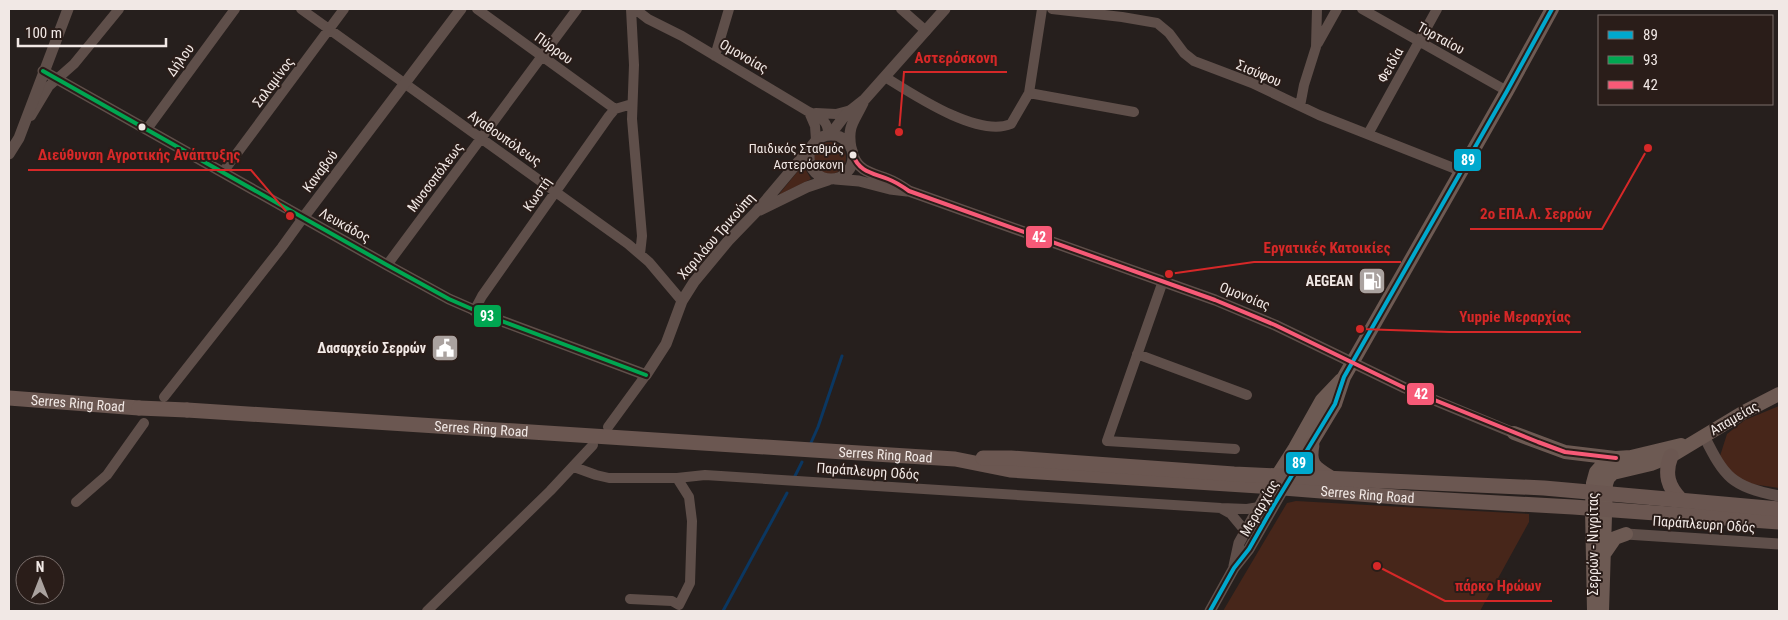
<svg xmlns="http://www.w3.org/2000/svg" width="1788" height="620" viewBox="0 0 1788 620" font-family="'Roboto Condensed',sans-serif">
  <style>
    .green { fill: #47261a }
    .lines { fill: none; stroke-linecap: round; stroke-linejoin: round }
    .stream { stroke: #0b3761; stroke-width: 3 }
    .minor { stroke: #5f4f4a; stroke-width: 10 }
    .tertiary { stroke: #5f4f4a; stroke-width: 11 }
    .secondary { stroke: #6d5a53; stroke-width: 14 }
    .primary { stroke: #6b5751; stroke-width: 15 }
    .primary-bridge { stroke: #6b5751; stroke-width: 15 }
    .bus-1-casing { stroke: #2a1d19; stroke-width: 8 }
    .bus-2-casing { stroke: #2a1d19; stroke-width: 8 }
    .bus-3-casing { stroke: #2a1d19; stroke-width: 8 }
    .bus-1 { stroke: #00a9ce; stroke-width: 4 }
    .bus-2 { stroke: #00a651; stroke-width: 4 }
    .bus-3 { stroke: #f75a77; stroke-width: 4 }
    .bus-dot { fill: #f1e8e5; stroke: #2a1d19; stroke-width: 2 }
    .labels { text-anchor: middle; stroke-width: 4; stroke-linejoin: round; paint-order: stroke }
    .bus-label { font-size: 13px; fill: #f1e8e5; stroke: #2a1d19; text-anchor: end }
    .street-label { font-size: 14px; fill: #f1e8e5; stroke: #2a1d19 }
    .poi-label { font-size: 14px; font-weight: bold; fill: #f1e8e5; stroke: #2a1d19; text-anchor: end }
    .leader { fill: none; stroke: #d62828; stroke-width: 2 }
    .callout-dot { fill: #d62828; stroke: #2a1d19; stroke-width: 2 }
    .callout-label { font-size: 15px; text-anchor: middle; font-weight: bold; fill: #d62828; stroke: #2a1d19; stroke-width: 4; stroke-linejoin: round; paint-order: stroke }
    .line-badge { stroke: #2a1d19; stroke-width: 2 }
    .badge-label { font-size: 14px; text-anchor: middle; font-weight: bold; fill: #fff }
  </style>
  <rect width="100%" height="100%" fill="#261f1d"/>
  <path class="green" d="M814 158a16 16 0 1 1 32 0a16 16 0 1 1-32 0Z
    M 803,165 L 811,179 L 779,195 L 780,193 Z
    M 1779,406 L 1779,488 L 1745,483 L 1727,471 L 1720,456 L 1727,434 L 1745,420 Z
    M 1296,501 L 1529,514 L 1529,522 L 1480,611 L 1223,611 L 1287,503 Z"/>
  <g class="lines">
    <path class="stream" d="M 810,445 L 818,427 L 842,356
      M 795,476 L 802,462
      M 723,611 L 787,493"/>
    <path class="minor" d="M 301,9 L 628,244 L 649,262 L 682,301
      M 477,9 L 615,109
      M 631,9 L 634,65 L 632,119 L 642,236 L 640,254
      M 635,9 L 648,19 L 682,36 L 809,112 C 820,116 829,122 828,135
      M 901,9 L 926,31
      M 1042,9 L 1029,93 L 1134,112
      M 1052,9 L 1122,17 L 1157,23 L 1169,33 L 1184,53 L 1194,61 L 1252,83 L 1319,115 L 1461,171
      M 1362,9 L 1507,91
      M 1318,43 L 1337,9
      M 715,56 L 729,9
      M 885,77 C 914,95 978,138 1011,124 L 1029,93
      M 1300,106 L 1304,85 L 1316,47 L 1317,9
      M 809,112 L 815,126 L 816,140
      M 816,113 L 836,114 L 851,110
      M 31,116 L 49,86 L 74,64 L 119,9
      M 147,129 L 235,9
      M 1368,134 L 1437,9
      M 223,172 L 344,9
      M 387,265 L 577,9
      M 1163,281 L 1107,441 L 1235,449
      M 474,311 L 482,296 L 609,116 L 615,109 L 632,104
      M 1137,354 L 1247,395
      M 164,397 L 282,247 L 303,218
      M 608,427 L 646,375
      M 574,467 L 596,475 L 609,478 L 677,478 L 705,475 L 1221,508 L 1247,509 L 1259,507
      M 76,502 L 107,475 L 144,423
      M 1222,509 L 1231,514 L 1246,532
      M 630,599 L 672,601 L 679,605 L 690,583 L 692,521 L 689,497 L 677,478
      M 427,611 L 550,491 L 593,445"/>
    <path class="tertiary" d="M 43,71 L 387,265 L 449,299 L 488,316 L 646,375 L 666,344 L 682,301 L 694,282 L 728,241 L 756,212 L 810,148
      M809 157a22 22 0 1 1 44 0a22 22 0 1 1-44 0Z
      M 830,135 L 846,114 L 865,99 L 945,9
      M 851,148 C 847,126 854,122 863,103
      M 9,154 L 19,138 L 68,9
      M 853,155 C 859,172 873,173 888,179 C 896,182 902,186 909,191 L 1215,300 L 1275,325 L 1405,388 L 1514,433
      M 835,179 L 859,181 L 890,189 L 907,191
      M 760,210 L 807,187 L 828,180
      M 303,218 L 461,9
      M 1704,436 C 1725,478 1731,486 1779,496
      M 1626,534 L 1779,544
      M 1234,566 L 1239,543 L 1270,487
      M 1210,611 L 1234,568 L 1249,549 L 1284,488"/>
    <path class="secondary" d="M 1514,433 L 1565,452 L 1615,458
      M 1272,484 L 1295,448 L 1322,400 L 1341,380
      M 1286,485 L 1335,404 L 1344,377 L 1507,91 L 1552,9
      M 1604,554 L 1615,538 L 1626,534
      M 1594,611 L 1592,508 L 1593,483 L 1596,472 L 1603,464 L 1616,458 L 1631,457 L 1681,445
      M 1602,611 L 1606,484 L 1608,478 L 1613,473 L 1651,464 L 1671,456 L 1744,412 L 1779,394"/>
    <g class="primary">
      <path id="s1" d="M 9,398 L 139,408"/>
      <path id="s2" d="M 187,410 L 875,454 L 955,459 L 1010,470 L 1259,486 L 1410,498 L 1573,507 L 1779,522"/>
      <path d="M 1312,445 C 1308,465 1315,468 1331,478"/>
      <path d="M 1671,456 C 1664,474 1668,487 1681,500"/>
      <path d="M 983,458 L 1011,458 L 1234,474 L 1544,488 L 1779,509"/>
    </g>
    <path class="primary-bridge" d="M 139,408 L 187,410"/>
    <g class="bus-1-casing">
      <path id="bus-1" d="M 1210,611 L 1234,568 L 1249,549 L 1274,505 L 1335,404 L 1344,377 L 1507,91 L 1552,9"/>
    </g>
    <g class="bus-2-casing">
      <path id="bus-2" d="M 43,71 L 387,265 L 449,299 L 488,316 L 646,375"/>
    </g>
    <g class="bus-3-casing">
      <path id="bus-3" d="M 853,155 C 859,172 873,173 888,179 C 896,182 902,186 909,191 L 1215,300 L 1275,325 L 1405,388 L 1538,442 L 1565,452 L 1616,458"/>
    </g>
    <use href="#bus-1" class="bus-1"/>
    <use href="#bus-2" class="bus-2"/>
    <use href="#bus-3" class="bus-3"/>
  </g>
  <defs>
    <g id="fuel-square" transform="scale(1.4375)"><rect x="-9" y="-9" width="18" height="18" rx="4" fill="#aaa29f" stroke="#2a1d19"/><path d="M-5.5-6h7V0h2V4h1.3V-2.5L3-4.5l.8-.8L6-3V5H2.5V1h-1V6h-7ZM-4.2-4.7v3.2H.2V-4.7Z" fill="#fff"/></g>
    <g id="civic-square" transform="scale(1.4375)"><rect x="-9" y="-9" width="18" height="18" rx="4" fill="#aaa29f" stroke="#2a1d19"/><path d="M-.6-6.5H3V-4.5H.6V-3L4-1V1h2V6H-6V1h2V-1L-.6-3ZM-1.2 2.5V6h2.4V2.5Z" fill="#fff"/></g>
  </defs>
  <g fill-rule="evenodd">
    <use href="#fuel-square" x="1372" y="281"/>
    <use href="#civic-square" x="445" y="348"/>
  </g>
  <g class="bus-dot">
    <circle cx="142" cy="127" r="4.5"/>
    <circle cx="853" cy="155" r="4.5"/>
  </g>
  <g class="labels">
    <g class="bus-label">
      <text x="844" y="153">Παιδικός Σταθμός<tspan x="844" dy="16">Αστερόσκονη</tspan></text>
    </g>
    <g class="street-label">
      <text transform="translate(1441 38) rotate(29)" y="5">Τυρταίου</text>
      <text transform="translate(554 48) rotate(36)" y="5">Πύρρου</text>
      <text transform="translate(744 56) rotate(30)" y="5">Ομονοίας</text>
      <text transform="translate(180 60) rotate(-54)" y="5">Δήλου</text>
      <text transform="translate(1390 65) rotate(-61)" y="5">Φειδία</text>
      <text transform="translate(1259 73) rotate(23)" y="5">Σισύφου</text>
      <text transform="translate(273 82) rotate(-53)" y="5">Σαλαμίνος</text>
      <text transform="translate(505 138) rotate(35)" y="5">Αγαθουπόλεως</text>
      <text transform="translate(320 171) rotate(-53)" y="5">Καναβού</text>
      <text transform="translate(435 177) rotate(-53)" y="5">Μυσσοπόλεως</text>
      <text transform="translate(537 194) rotate(-55)" y="5">Κωστή</text>
      <text transform="translate(345 225) rotate(29)" y="5">Λευκάδος</text>
      <text transform="translate(716 236) rotate(-49)" y="5">Χαριλάου Τρικούπη</text>
      <text transform="translate(1245 296) rotate(22)" y="5">Ομονοίας</text>
      <text dy="5" stroke="none"><textPath href="#s1" startOffset="69">Serres Ring Road</textPath></text>
      <text transform="translate(1734 418) rotate(-30)" y="5">Απαμείας</text>
      <text dy="5" stroke="none"><textPath href="#s2" startOffset="295">Serres Ring Road</textPath></text>
      <text dy="5" stroke="none"><textPath href="#s2" startOffset="700">Serres Ring Road</textPath></text>
      <text transform="translate(868 471) rotate(4)" y="5">Παράπλευρη Οδός</text>
      <text dy="5" stroke="none"><textPath href="#s2" startOffset="1184">Serres Ring Road</textPath></text>
      <text transform="translate(1259 508) rotate(-60)" y="5">Μεραρχίας</text>
      <text transform="translate(1704 524) rotate(4)" y="5">Παράπλευρη Οδός</text>
      <text transform="translate(1593 544) rotate(-90)" y="5">Σερρών - Νιγρίτας</text>
    </g>
    <g class="poi-label">
      <text x="1353" y="286">AEGEAN</text>
      <text x="426" y="353">Δασαρχείο Σερρών</text>
    </g>
  </g>
  <path class="leader" d="M899 132L904 72H1007M290 216L251 170H28M1648 148L1602 229H1470M1169 274L1254 262H1401M1360 329L1450 332H1581M1377 566L1445 601H1552"/>
  <g class="callout-dot">
    <circle cx="899" cy="132" r="5"/>
    <circle cx="290" cy="216" r="5"/>
    <circle cx="1648" cy="148" r="5"/>
    <circle cx="1169" cy="274" r="5"/>
    <circle cx="1360" cy="329" r="5"/>
    <circle cx="1377" cy="566" r="5"/>
  </g>
  <g class="callout-label">
    <text x="956" y="63">Αστερόσκονη</text>
    <text x="139" y="160">Διεύθυνση Αγροτικής Ανάπτυξης</text>
    <text x="1536" y="219">2ο ΕΠΑ.Λ. Σερρών</text>
    <text x="1327" y="253">Εργατικές Κατοικίες</text>
    <text x="1515" y="322">Yuppie Μεραρχίας</text>
    <text x="1498" y="591">πάρκο Ηρώων</text>
  </g>
  <g class="line-badge">
    <rect x="1453" y="148" width="29" height="24" rx="5" fill="#00a9ce"/>
    <rect x="1025" y="225" width="28" height="24" rx="5" fill="#f75a77"/>
    <rect x="473" y="304" width="29" height="24" rx="5" fill="#00a651"/>
    <rect x="1406" y="382" width="29" height="24" rx="5" fill="#f75a77"/>
    <rect x="1285" y="451" width="29" height="24" rx="5" fill="#00a9ce"/>
  </g>
  <g class="badge-label">
    <text x="1468" y="165">89</text>
    <text x="1039" y="242">42</text>
    <text x="487" y="321">93</text>
    <text x="1421" y="399">42</text>
    <text x="1299" y="468">89</text>
  </g>
  <rect width="1788" height="620" fill="none" stroke="#f1e8e5" stroke-width="20"/>
  <rect x="1598" y="15" width="175" height="90" fill="#2a1d19" stroke="#7a6e6b"/>
  <rect x="1608" y="31" width="25" height="8" fill="#00a9ce" stroke="#7a6e6b"/>
  <text x="1643" y="40" font-size="15" fill="#f1e8e5">89</text>
  <rect x="1608" y="56" width="25" height="8" fill="#00a651" stroke="#7a6e6b"/>
  <text x="1643" y="65" font-size="15" fill="#f1e8e5">93</text>
  <rect x="1608" y="81" width="25" height="8" fill="#f75a77" stroke="#7a6e6b"/>
  <text x="1643" y="90" font-size="15" fill="#f1e8e5">42</text>
  <g transform="translate(40 580)"><circle r="24" fill="#2a1d19" stroke="#7a6e6b"/>
  <path d="M0-4L9 19L0 12L-9 19Z" fill="#aaa29f"/>
  <text y="-8" font-size="14" font-weight="bold" text-anchor="middle" fill="#f1e8e5">N</text>
  </g>
  <path d="M18 38v8h148v-8" fill="none" stroke="#f1e8e5" stroke-width="2.5"/>
  <text x="25" y="38" font-size="15" fill="#f1e8e5" stroke="#2a1d19" stroke-width="4" paint-order="stroke">100 m</text>
</svg>
